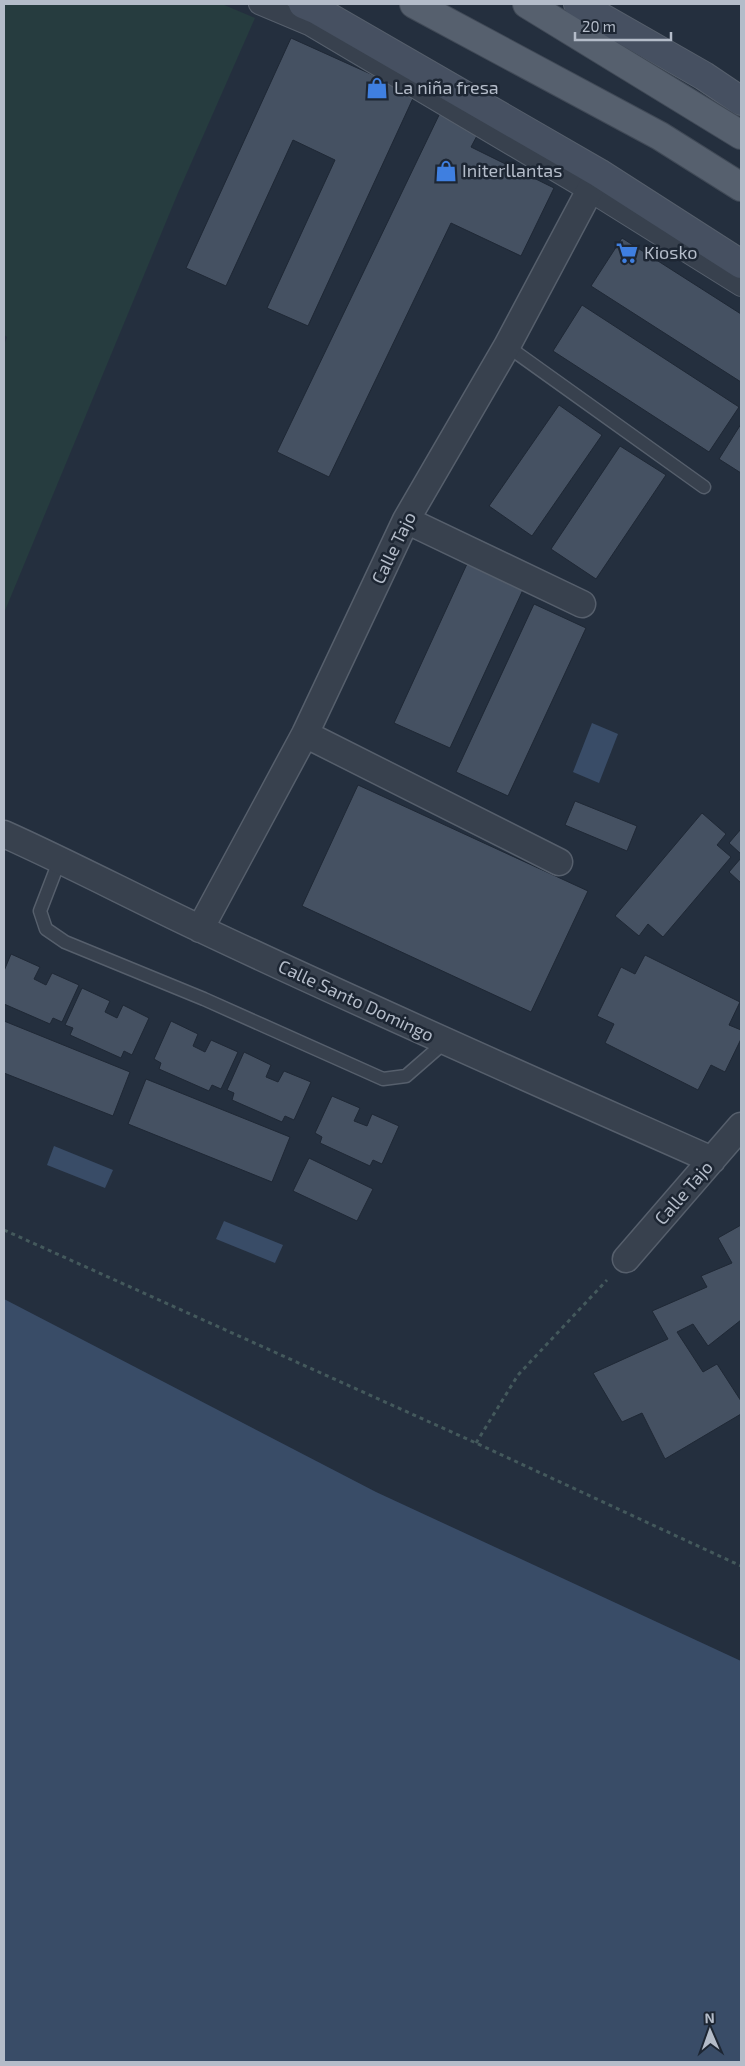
<svg xmlns="http://www.w3.org/2000/svg" width="745" height="2066" viewBox="0 0 745 2066" font-family="'Exo 2',sans-serif">
  <style>
    .green { fill: #263c3f }
    .water { fill: #394c67 }
    .building { fill: #455162; stroke: #1f2835 }
    .lines { fill: none; stroke-linecap: round; stroke-linejoin: round }
    .service-casing { stroke: #565f6c; stroke-width: 15 }
    .pedestrian-casing { stroke: #565f6c; stroke-width: 22 }
    .minor-casing { stroke: #565f6c; stroke-width: 29 }
    .secondary-casing { stroke: #565f6c; stroke-width: 30 }
    .primary-casing { stroke: #414a57; stroke-width: 30 }
    .path { stroke: #44595c; stroke-width: 3; stroke-dasharray: 4 4; stroke-linecap: butt }
    .service { stroke: #38414e; stroke-width: 12 }
    .pedestrian { stroke: #38414e; stroke-width: 20 }
    .minor { stroke: #38414e; stroke-width: 26 }
    .secondary { stroke: #465061; stroke-width: 28 }
    .primary { stroke: #56606e; stroke-width: 28 }
    .labels { text-anchor: middle; stroke-width: 5; stroke-linejoin: round; paint-order: stroke }
    .poi-label { font-size: 18px; fill: #b4bcc9; stroke: #1d2633; text-anchor: start }
    .street-label { font-size: 18px; fill: #b4bcc9; stroke: #1d2633 }
  </style>
  <rect width="100%" height="100%" fill="#242f3e"/>
  <path class="green" d="M 4,4 L 222,4 L 255,18 L 178,193 L 4,613 L 4,345 L 7,337 L 4,335 Z"/>
  <path class="water" d="M 592,723 L 618,734 L 599,783 L 573,772 Z
    M 54,1146 L 113,1170 L 105,1188 L 47,1165 Z
    M 224,1221 L 283,1245 L 275,1263 L 216,1239 Z
    M 4,1299 L 376,1492 L 741,1661 L 741,2062 L 4,2062 Z"/>
  <path class="building" d="M 291,38 L 415,94 L 308,326 L 267,308 L 335,160 L 293,140 L 226,286 L 186,268 Z
    M 440,113 L 479,132 L 471,147 L 554,188 L 521,256 L 451,223 L 329,477 L 277,452 Z
    M 622,238 L 741,314 L 741,382 L 591,286 Z
    M 582,305 L 739,407 L 709,452 L 553,351 Z
    M 559,405 L 602,435 L 532,536 L 489,506 Z
    M 741,424 L 741,473 L 719,459 Z
    M 620,446 L 666,475 L 596,579 L 551,549 Z
    M 472,553 L 528,579 L 450,748 L 394,723 Z
    M 534,604 L 586,628 L 508,796 L 456,772 Z
    M 358,785 L 588,891 L 531,1012 L 302,906 Z
    M 575,801 L 637,826 L 627,851 L 565,825 Z
    M 702,813 L 726,834 L 717,845 L 731,857 L 663,937 L 648,924 L 639,936 L 615,916 Z
    M 741,829 L 741,854 L 729,843 Z
    M 741,858 L 741,883 L 729,872 Z
    M 11,954 L 40,967 L 34,979 L 46,985 L 52,973 L 79,985 L 62,1022 L 53,1018 L 50,1024 L 4,1004 L 4,971 Z
    M 645,955 L 740,1002 L 729,1025 L 741,1030 L 741,1039 L 725,1072 L 711,1065 L 698,1090 L 605,1043 L 614,1024 L 597,1016 L 621,967 L 635,974 Z
    M 82,988 L 110,1001 L 105,1012 L 117,1018 L 123,1005 L 149,1018 L 132,1055 L 124,1051 L 121,1058 L 70,1035 L 73,1028 L 65,1025 Z
    M 4,1021 L 130,1072 L 113,1116 L 4,1073 Z
    M 171,1021 L 198,1034 L 193,1046 L 205,1052 L 211,1040 L 238,1052 L 221,1089 L 212,1085 L 209,1091 L 159,1069 L 161,1063 L 154,1059 Z
    M 244,1052 L 271,1065 L 266,1077 L 278,1082 L 284,1071 L 311,1082 L 294,1120 L 285,1116 L 282,1122 L 232,1100 L 234,1093 L 227,1090 Z
    M 146,1079 L 290,1137 L 272,1182 L 128,1124 Z
    M 332,1096 L 360,1108 L 354,1121 L 367,1126 L 372,1114 L 399,1126 L 382,1164 L 373,1160 L 370,1166 L 320,1143 L 322,1137 L 315,1133 Z
    M 309,1158 L 373,1189 L 357,1221 L 293,1191 Z
    M 741,1225 L 741,1320 L 708,1346 L 693,1324 L 677,1332 L 703,1372 L 717,1364 L 741,1401 L 741,1414 L 665,1459 L 642,1413 L 622,1422 L 593,1373 L 668,1339 L 652,1311 L 707,1287 L 701,1276 L 732,1263 L 718,1238 Z"/>
  <g class="lines">
    <g class="service-casing">
      <path id="service" d="M 507,346 L 704,487
        M 60,859 L 40,911 L 46,929 L 65,942 L 204,999 L 383,1079 L 406,1076 L 445,1042"/>
    </g>
    <g class="pedestrian-casing">
      <path id="pedestrian" d="M 259,4 L 309,25 L 589,191 L 741,286"/>
    </g>
    <g class="minor-casing">
      <path id="minor" d="M 406,520 L 582,604
        M 305,734 L 559,862
        M 4,834 C 71,864 135,898 201,929 C 370,1009 541,1084 712,1160
        M 200,929 L 305,734 L 406,520 L 507,346 L 599,173
        M 626,1259 L 741,1126"/>
    </g>
    <g class="secondary-casing">
      <path id="secondary" d="M 303,4 L 315,9 L 599,173 L 741,264
        M 578,4 L 704,76 L 741,101"/>
    </g>
    <g class="primary-casing">
      <path id="primary" d="M 414,4 L 660,136 L 741,187
        M 527,4 L 741,135"/>
    </g>
    <path class="path" d="M 4,1230 L 476,1443 L 741,1566
      M 476,1443 L 518,1375 L 607,1280"/>
    <use href="#service" class="service"/>
    <use href="#pedestrian" class="pedestrian"/>
    <use href="#minor" class="minor"/>
    <use href="#secondary" class="secondary"/>
    <use href="#primary" class="primary"/>
  </g>
  <defs>
    <g id="shop-bare" transform="scale(1.725)"><path d="M-5-2.5h2.3a2.7 3.5 0 0 1 5.4 0H5L5.5 6h-11ZM-1.5-2.5h3a1.5 2.3 0 0 0-3 0Z" fill="#3f7fe0" stroke="#1d2633" stroke-width="2.5" paint-order="stroke"/></g>
    <g id="supermarket-bare" transform="scale(1.725)"><path d="M-6-5.5h2.5l.6 2H6L4.5 2H-2.5L-4.4-4H-6ZM-1.5 3.2a1.3 1.3 0 1 0 .1 0ZM3 3.2a1.3 1.3 0 1 0 .1 0Z" fill="#3f7fe0" stroke="#1d2633" stroke-width="2.5" paint-order="stroke"/></g>
  </defs>
  <g fill-rule="evenodd">
    <use href="#shop-bare" x="377" y="88"/>
    <use href="#shop-bare" x="446" y="171"/>
    <use href="#supermarket-bare" x="627" y="253"/>
  </g>
  <g class="labels">
    <g class="poi-label">
      <text x="394" y="94">La niña fresa</text>
      <text x="462" y="177">Initerllantas</text>
      <text x="644" y="259">Kiosko</text>
    </g>
    <g class="street-label">
      <text transform="translate(394 548) rotate(-64)" y="6">Calle Tajo</text>
      <text transform="translate(356 1001) rotate(25)" y="6">Calle Santo Domingo</text>
      <text transform="translate(684 1193) rotate(-49)" y="6">Calle Tajo</text>
    </g>
  </g>
  <rect width="745" height="2066" fill="none" stroke="#b4bcc9" stroke-width="10"/>
  <g transform="translate(710 2031) rotate(358)" stroke="#1d2633" stroke-width="4" paint-order="stroke">
  <path d="M0-4L9 19L0 12L-9 19Z" fill="#b4bcc9"/>
  <text y="-8" font-size="14" font-weight="bold" text-anchor="middle" fill="#b4bcc9">N</text>
  </g>
  <path d="M575 32v8h96v-8" fill="none" stroke="#b4bcc9" stroke-width="2.5"/>
  <text x="582" y="32" font-size="15" fill="#b4bcc9" stroke="#1d2633" stroke-width="4" paint-order="stroke">20 m</text>
</svg>
